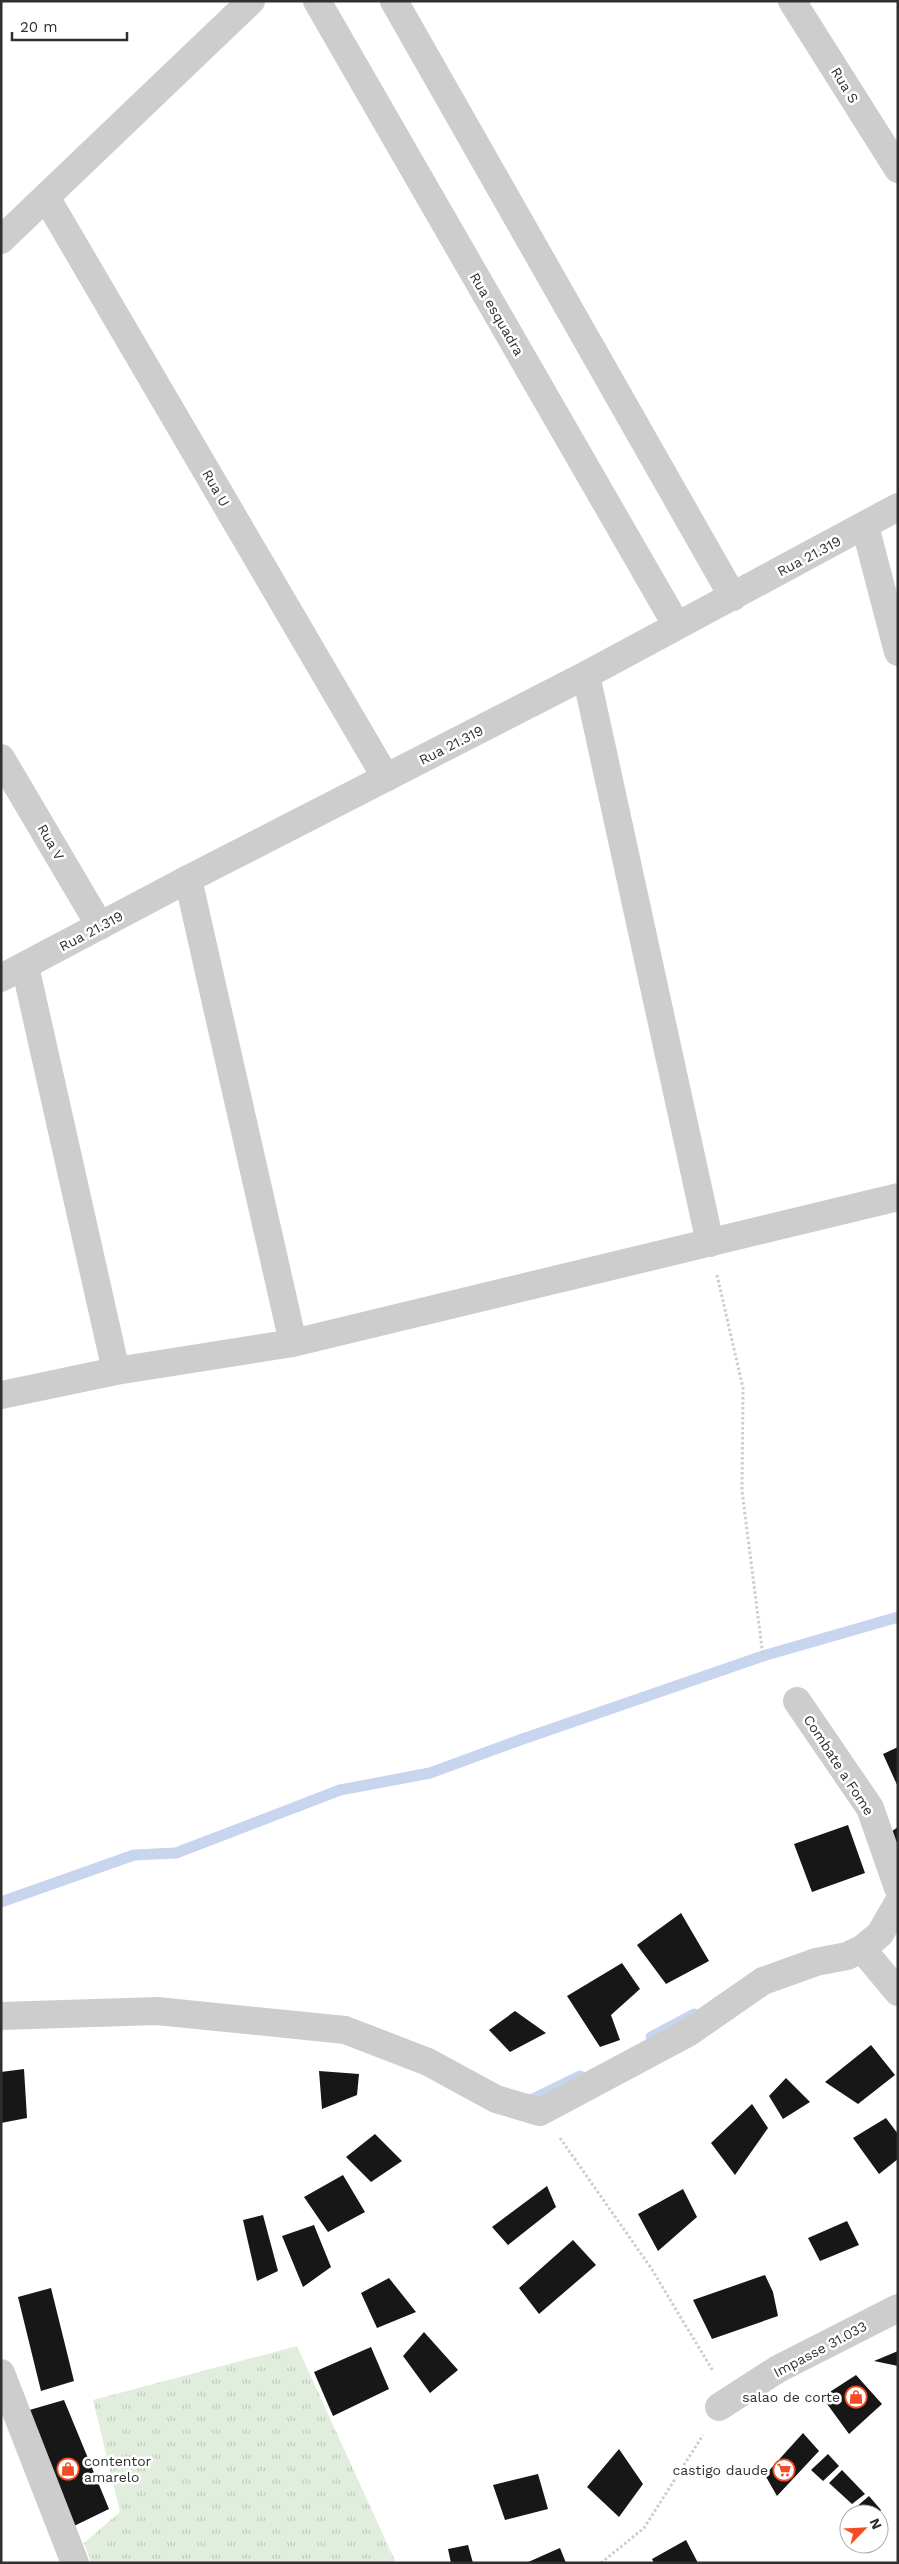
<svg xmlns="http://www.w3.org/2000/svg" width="899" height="2564" viewBox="0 0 899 2564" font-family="'Work Sans',sans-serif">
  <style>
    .grass { fill: url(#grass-tufts) }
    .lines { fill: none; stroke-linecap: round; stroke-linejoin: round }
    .stream { stroke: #c8d5ef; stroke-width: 11 }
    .building { fill: #171717 }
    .path { stroke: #cdcdcd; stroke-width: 3; stroke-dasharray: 2.5 2.5; stroke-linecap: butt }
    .minor { stroke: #cdcdcd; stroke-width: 28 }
    .labels { text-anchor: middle; stroke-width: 5; stroke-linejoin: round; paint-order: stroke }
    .street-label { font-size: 14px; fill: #303030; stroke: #fff }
    .poi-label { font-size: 14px; fill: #303030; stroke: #fff; text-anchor: end }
  </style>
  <defs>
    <pattern id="grass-tufts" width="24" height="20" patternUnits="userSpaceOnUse" patternTransform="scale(1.25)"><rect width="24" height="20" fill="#e2eedd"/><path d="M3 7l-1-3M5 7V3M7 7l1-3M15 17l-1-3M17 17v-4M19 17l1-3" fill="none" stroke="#c2ccbe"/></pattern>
  </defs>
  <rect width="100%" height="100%" fill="#fff"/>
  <path class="grass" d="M 297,2346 L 396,2563 L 91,2563 L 84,2543 L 120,2512 L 93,2400 Z"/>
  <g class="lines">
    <path class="stream" d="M 1,1902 L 134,1855 L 176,1853 L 340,1790 L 430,1773 L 517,1741 L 763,1656 L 898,1617
      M 651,2037 L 694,2014
      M 525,2103 L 580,2076"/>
  </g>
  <path class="building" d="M 898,1747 L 898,1787 L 883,1754 Z
    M 848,1825 L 865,1873 L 812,1892 L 794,1844 Z
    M 898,1827 L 898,1848 L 885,1836 Z
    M 681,1913 L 709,1961 L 666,1984 L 637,1945 Z
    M 622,1963 L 640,1989 L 611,2015 L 620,2040 L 600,2047 L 567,1996 Z
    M 515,2011 L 546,2033 L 510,2052 L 489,2030 Z
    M 871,2045 L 895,2075 L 858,2104 L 825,2082 Z
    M 24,2069 L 27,2118 L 1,2123 L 1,2072 Z
    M 319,2071 L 359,2074 L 357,2095 L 322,2109 Z
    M 786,2078 L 810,2102 L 783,2119 L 769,2096 Z
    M 752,2104 L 768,2128 L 735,2175 L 711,2143 Z
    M 886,2118 L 898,2134 L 898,2159 L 879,2174 L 853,2138 Z
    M 375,2134 L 402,2161 L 371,2182 L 346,2157 Z
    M 343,2175 L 365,2212 L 328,2232 L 304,2197 Z
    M 547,2186 L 556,2207 L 508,2245 L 492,2227 Z
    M 683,2189 L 697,2217 L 658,2251 L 638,2214 Z
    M 263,2215 L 278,2271 L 257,2281 L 243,2220 Z
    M 847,2221 L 859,2245 L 820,2261 L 808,2238 Z
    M 314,2225 L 331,2267 L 303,2287 L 282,2236 Z
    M 573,2240 L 596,2265 L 539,2314 L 519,2288 Z
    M 765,2275 L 773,2292 L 778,2316 L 712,2339 L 693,2300 Z
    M 389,2278 L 416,2312 L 377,2328 L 361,2293 Z
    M 51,2288 L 74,2381 L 41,2391 L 18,2297 Z
    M 424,2332 L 458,2370 L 430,2393 L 403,2356 Z
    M 371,2347 L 389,2389 L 333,2416 L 314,2372 Z
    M 898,2351 L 898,2366 L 874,2361 Z
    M 856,2375 L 882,2404 L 849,2434 L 822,2397 Z
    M 64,2400 L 109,2509 L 74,2526 L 26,2411 Z
    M 803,2433 L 819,2451 L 777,2496 L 765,2475 Z
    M 619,2449 L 643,2484 L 619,2517 L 587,2487 Z
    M 828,2454 L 839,2466 L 823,2481 L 811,2470 Z
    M 842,2470 L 865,2494 L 852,2504 L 829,2483 Z
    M 538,2474 L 548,2509 L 505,2520 L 493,2485 Z
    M 869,2496 L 881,2510 L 878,2514 L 848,2514 Z
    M 686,2540 L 698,2563 L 654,2563 L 652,2559 Z
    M 468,2545 L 473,2563 L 451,2563 L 448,2549 Z
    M 560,2548 L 566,2563 L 526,2563 L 553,2551 Z"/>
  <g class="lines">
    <path class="path" d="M 717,1275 L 743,1388 L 742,1491 L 763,1656
      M 560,2138 L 651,2268 L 713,2371
      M 601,2563 L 644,2528 L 703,2435"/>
    <path class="minor" d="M 317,1 L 677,626
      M 394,1 L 733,597
      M 792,1 L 898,169
      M 46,197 L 386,778
      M 1,240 L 251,1
      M 865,526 L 898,652
      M 586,675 L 710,1243
      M 1,758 L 100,926
      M 188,879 L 293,1343
      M 25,966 L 116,1371
      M 1,978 L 188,879 L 586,675 L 898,507
      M 1,1395 L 116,1371 L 293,1343 L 898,1197
      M 797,1701 L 870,1808 L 898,1888
      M 862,1949 L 898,1992
      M 1,2016 L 157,2011 L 345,2030 L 428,2062 L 496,2099 L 540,2112 L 688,2033 L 763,1981 L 816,1962 L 847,1956 L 862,1949 L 880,1934 L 898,1903
      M 1,2373 L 75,2563
      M 719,2407 L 778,2369 L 898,2308"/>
  </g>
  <defs>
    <g id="shop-ring" transform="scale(1.125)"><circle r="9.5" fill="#fff" stroke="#f44d25" stroke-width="1.5"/><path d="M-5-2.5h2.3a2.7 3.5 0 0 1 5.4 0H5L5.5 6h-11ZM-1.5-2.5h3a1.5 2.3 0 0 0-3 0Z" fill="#f44d25"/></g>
    <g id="supermarket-ring" transform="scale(1.125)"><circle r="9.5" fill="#fff" stroke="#f44d25" stroke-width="1.5"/><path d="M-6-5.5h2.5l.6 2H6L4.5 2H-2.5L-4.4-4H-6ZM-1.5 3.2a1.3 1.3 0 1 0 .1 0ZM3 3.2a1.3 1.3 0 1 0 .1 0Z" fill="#f44d25"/></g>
  </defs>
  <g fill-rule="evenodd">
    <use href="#shop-ring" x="856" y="2397"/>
    <use href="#shop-ring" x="68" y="2469"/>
    <use href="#supermarket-ring" x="784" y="2470"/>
  </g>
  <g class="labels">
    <g class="street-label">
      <text transform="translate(845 85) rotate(58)" y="5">Rua S</text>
      <text transform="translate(497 314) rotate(60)" y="5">Rua esquadra</text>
      <text transform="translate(216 488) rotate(60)" y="5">Rua U</text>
      <text transform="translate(809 556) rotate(-28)" y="5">Rua 21.319</text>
      <text transform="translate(451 745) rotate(-27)" y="5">Rua 21.319</text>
      <text transform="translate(51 842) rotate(60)" y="5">Rua V</text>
      <text transform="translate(91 931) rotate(-28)" y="5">Rua 21.319</text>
      <text transform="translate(839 1765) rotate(57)" y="5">Combate a Fome</text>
      <text transform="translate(820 2349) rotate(-28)" y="5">Impasse 31.033</text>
    </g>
    <g class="poi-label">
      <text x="840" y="2402">salao de corte</text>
      <text x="84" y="2466" text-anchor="start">contentor<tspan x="84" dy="16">amarelo</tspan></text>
      <text x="768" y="2475">castigo daude</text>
    </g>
  </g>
  <rect width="899" height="2564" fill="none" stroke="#303030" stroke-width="5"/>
  <g transform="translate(864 2529) rotate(66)"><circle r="24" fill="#ffffff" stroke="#acacac"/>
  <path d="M0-4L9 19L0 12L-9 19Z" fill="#f44d25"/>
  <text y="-8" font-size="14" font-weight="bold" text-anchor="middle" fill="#303030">N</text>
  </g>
  <path d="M12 32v8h115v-8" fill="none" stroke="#303030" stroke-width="2.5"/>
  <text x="20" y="32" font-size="15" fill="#303030" stroke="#ffffff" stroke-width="4" paint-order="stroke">20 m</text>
</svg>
